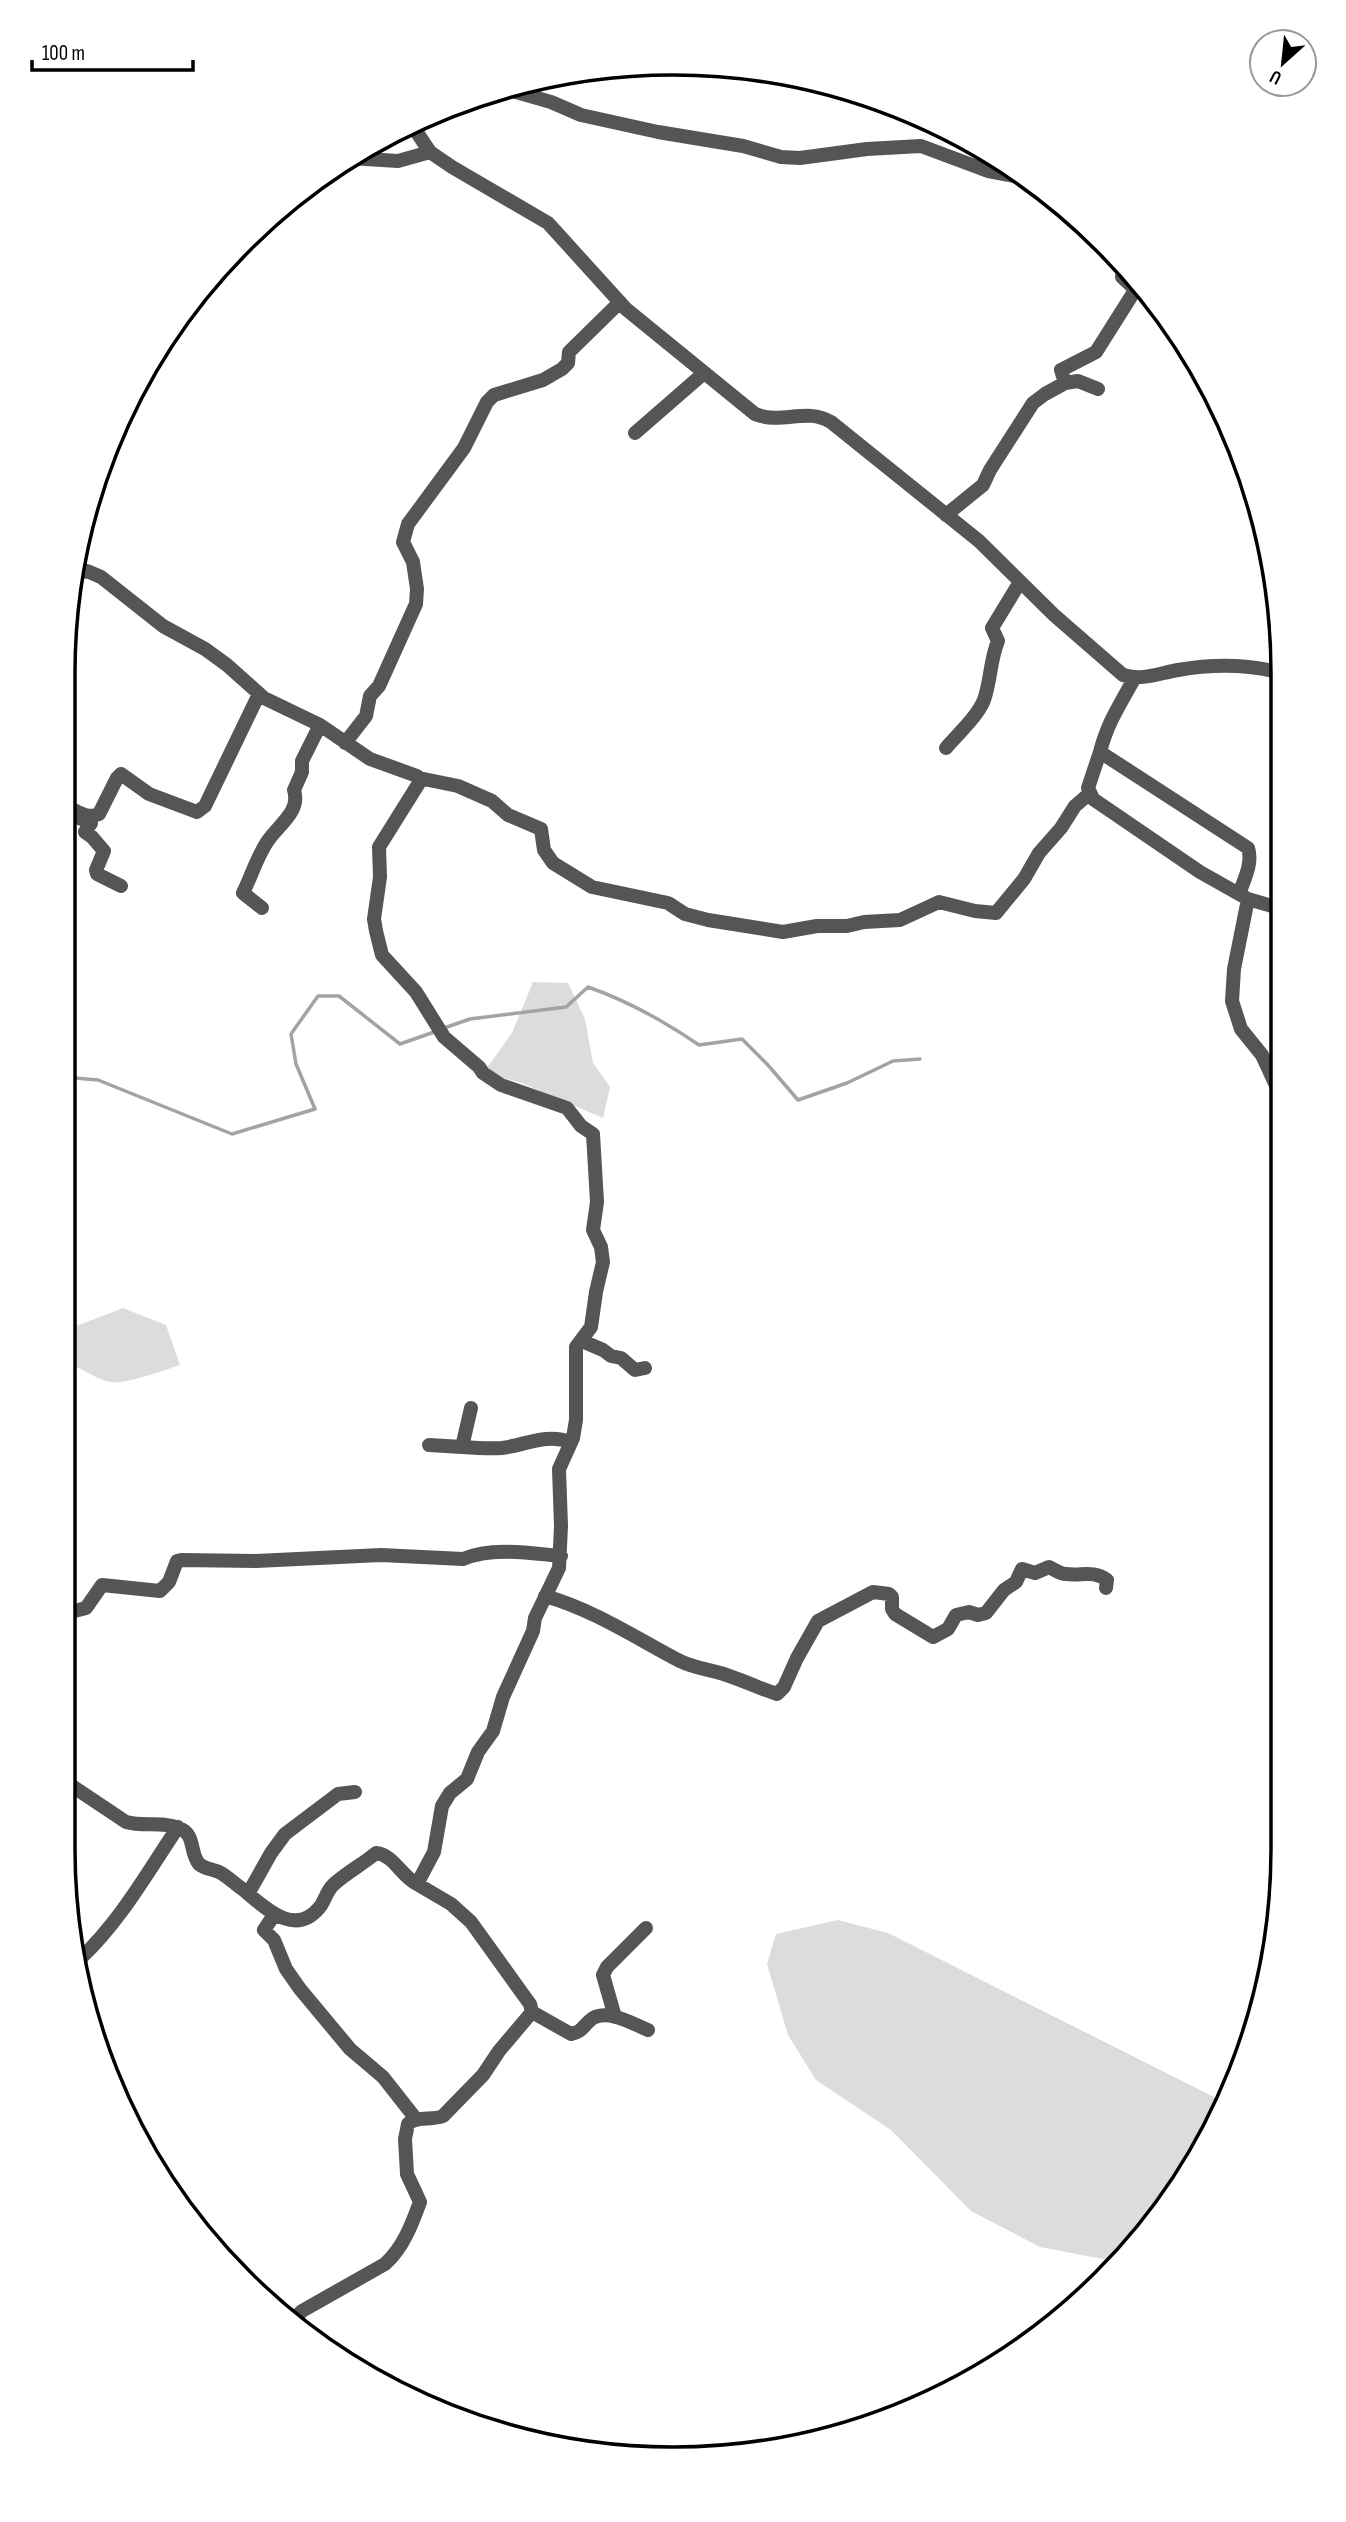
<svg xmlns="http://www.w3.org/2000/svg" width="1346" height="2522" viewBox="0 0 1346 2522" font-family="'Sofia Sans Condensed',sans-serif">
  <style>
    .green { fill: #dcdcdc }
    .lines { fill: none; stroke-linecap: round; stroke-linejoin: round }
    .stream { stroke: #a3a3a3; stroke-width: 3.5 }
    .minor { stroke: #555; stroke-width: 14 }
    .rim { fill: none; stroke: #000; stroke-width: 3.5 }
  </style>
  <rect width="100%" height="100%" fill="#fff"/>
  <path class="green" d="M 533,982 L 568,983 L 585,1019 L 593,1063 L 610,1087 L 603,1118 L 519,1082 L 483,1073 L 512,1033 Z
    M 123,1308 L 166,1325 L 180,1365 C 165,1370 124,1385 110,1382 C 94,1379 81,1366 64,1363 L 64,1321 L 79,1325 Z
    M 838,1920 L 888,1933 L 1226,2103 L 1220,2119 L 1157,2221 L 1118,2262 L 1040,2247 L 971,2211 L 891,2130 L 816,2080 L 788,2035 L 767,1964 L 776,1934 Z"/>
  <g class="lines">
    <path class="stream" d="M 444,1028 L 470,1019 L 566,1007 L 588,987 C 628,1001 664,1021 699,1045 L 742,1039 L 767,1064 L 798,1100 L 847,1083 L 893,1061 L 920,1059
      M 64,1077 L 98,1080 L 232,1134 L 315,1109 L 296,1064 L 291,1034 L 318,996 L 339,996 L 400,1044 L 437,1031"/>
    <path class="minor" d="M 505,89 L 551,102 L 581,115 L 658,132 L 743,146 L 781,157 L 800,158 L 867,149 L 921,146 L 988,171 L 1020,177
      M 412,125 L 430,152 L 452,167 L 548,223 L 626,309 L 755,414 C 782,425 806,407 831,422 L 979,541 L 1054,615 L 1123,675 C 1141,681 1160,673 1178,670 C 1212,664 1245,664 1278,672
      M 350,158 L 398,161 L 430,152
      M 1065,383 L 1061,370 L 1096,352 L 1132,295 L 1134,288 L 1122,277 L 1123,269
      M 635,433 L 704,373
      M 946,515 L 983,485 L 990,470 L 1033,403 L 1045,394 L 1065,383 L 1078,381 L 1098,389
      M 74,573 L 87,571 L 101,577 L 163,626 L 205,649 L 227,665 L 264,698 L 320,725
      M 1134,679 C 1120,704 1107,724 1100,752 L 1248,848 C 1253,863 1244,880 1239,894 L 1248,899 L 1234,969 L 1232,1001 L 1241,1029 L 1262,1055 L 1279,1092
      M 345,743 L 366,716 L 370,696 L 379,686 L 416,604 L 417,589 L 413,562 L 403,542 L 408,524 L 464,448 L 487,402 L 494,395 L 543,380 L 562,369 L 568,363 L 569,352 L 620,302
      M 946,748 C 958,734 977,717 984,700 C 991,680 990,660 998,641 L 992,628 L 1020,582
      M 1100,752 L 1088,788 L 1093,799 L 1200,872 L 1239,894
      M 419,778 L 458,786 L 492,801 L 508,815 L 541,829 L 544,850 L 553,863 L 592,887 L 668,903 L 685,914 L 708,920 L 783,932 L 817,926 L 847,926 L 864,922 L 900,920 L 939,902 L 975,911 L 996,913 L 1024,879 L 1039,853 L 1061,828 L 1075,806 L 1089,794
      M 64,805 C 75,810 87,820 99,814 L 117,778 L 121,774 L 149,794 L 197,812 L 205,806 L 259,694
      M 77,817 L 91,823 L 85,832 L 92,837 L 104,851 L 96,870 L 97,874 L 121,886
      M 1248,899 L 1279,908
      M 582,1341 L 603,1350 L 611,1356 L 621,1358 L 635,1370 L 645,1368
      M 471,1408 L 462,1447 C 475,1448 490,1449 502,1448 C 525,1445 547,1433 570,1442
      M 429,1445 L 462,1447
      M 545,1596 C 594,1610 636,1638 680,1661 C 696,1669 715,1670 732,1677 C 747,1682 761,1689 777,1694 L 784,1687 L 797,1658 L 818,1621 L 873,1592 L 889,1594 L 892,1597 L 892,1609 L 895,1614 L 933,1637 L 948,1629 L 956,1615 L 969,1612 L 978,1615 L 986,1613 L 1004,1590 L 1016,1582 L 1022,1569 L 1035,1573 L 1049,1567 C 1055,1570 1060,1574 1066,1574 C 1082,1576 1093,1570 1107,1580 L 1106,1588
      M 63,1614 L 86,1608 L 102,1585 L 160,1591 L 169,1582 L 177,1561 L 181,1560 L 256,1561 L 381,1555 L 463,1559 C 493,1547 528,1553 561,1556
      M 63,1780 L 126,1822 C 143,1827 162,1821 179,1828 C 196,1834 189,1852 199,1864 C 205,1869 212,1869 219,1872 C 227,1876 234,1883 241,1888 C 262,1904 293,1939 319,1908 C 325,1901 326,1892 333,1885 C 346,1873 363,1864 376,1853 C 394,1855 401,1876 417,1884 L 434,1852 L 442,1806 L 450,1793 L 467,1779 L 478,1752 L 493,1731 L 503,1697 L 533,1631 L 535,1618 L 559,1568 L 561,1526 L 559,1469 L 573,1438 L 576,1420 L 576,1347 L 591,1327 L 596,1292 L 603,1262 L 601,1247 L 593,1230 L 597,1202 L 593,1134 L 581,1126 L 567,1108 L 501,1085 L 483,1073 L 479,1067 L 444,1037 L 416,992 L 382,955 L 376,931 L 374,919 L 380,877 L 379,847 L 419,783 L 419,778 L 417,776 L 370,759 L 320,725 L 302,761 L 302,772 L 294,790 C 301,812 278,825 267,842 C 257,857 251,877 243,893 L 262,908
      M 417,1884 L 451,1904 L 471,1922 L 522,1993 L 530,2004 L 532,2012
      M 248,1894 L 271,1853 L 285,1834 L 338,1794 L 355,1792
      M 274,1915 L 264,1930 L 274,1940 L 286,1969 L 300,1989 L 350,2049 L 383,2077 L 416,2119
      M 81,1958 C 121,1920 147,1873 178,1827
      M 615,2017 L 603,1975 L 607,1967 L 646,1928
      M 294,2319 L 302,2311 L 385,2264 C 403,2248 412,2224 420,2202 L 407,2174 L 405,2139 L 408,2124 C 417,2115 432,2121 443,2116 L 483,2075 L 499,2051 L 532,2012 L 571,2034 C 583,2032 584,2024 593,2018 C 609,2009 633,2024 648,2030"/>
  </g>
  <path d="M0 0H1346V2522H0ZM673 75H673A598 598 0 0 1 1271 673V1849A598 598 0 0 1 673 2447H673A598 598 0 0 1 75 1849V673A598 598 0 0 1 673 75Z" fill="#fff" fill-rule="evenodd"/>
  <path class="rim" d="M673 75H673A598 598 0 0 1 1271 673V1849A598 598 0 0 1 673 2447H673A598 598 0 0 1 75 1849V673A598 598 0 0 1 673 75Z"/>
  <g transform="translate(1283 63) rotate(207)"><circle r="33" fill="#ffffff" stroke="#999999" stroke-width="2"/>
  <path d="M0-5L12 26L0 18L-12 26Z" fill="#000000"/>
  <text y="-10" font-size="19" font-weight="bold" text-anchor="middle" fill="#000000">U</text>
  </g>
  <path d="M32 60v10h161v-10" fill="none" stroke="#000000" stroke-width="3.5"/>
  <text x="42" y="60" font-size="21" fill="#000000" stroke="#ffffff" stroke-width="5" paint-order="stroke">100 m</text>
</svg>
